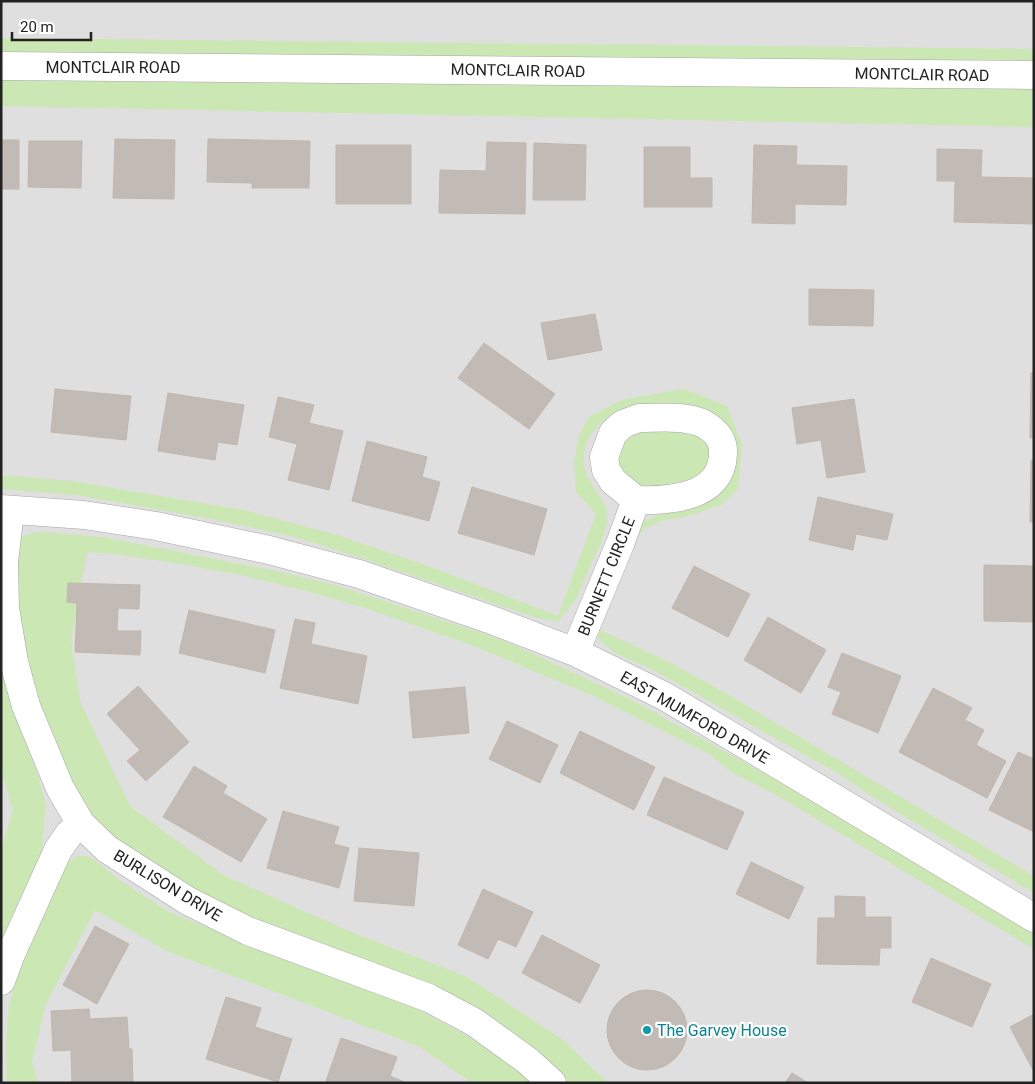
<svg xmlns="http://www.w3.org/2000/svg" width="1035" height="1084" viewBox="0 0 1035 1084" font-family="Roboto,sans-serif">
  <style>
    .residential { fill: #e0dfdf }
    .grass { fill: #cbe7b3 }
    .building { fill: #c2bbb5; stroke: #c2b6ac }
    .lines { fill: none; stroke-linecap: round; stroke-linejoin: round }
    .minor-casing { stroke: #a6a6a6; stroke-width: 29 }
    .minor { stroke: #fff; stroke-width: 28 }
    .culture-dot { fill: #0f9aa8; stroke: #fff; stroke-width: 2 }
    .labels { text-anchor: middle; stroke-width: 4.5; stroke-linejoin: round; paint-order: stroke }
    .street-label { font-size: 16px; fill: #222; stroke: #fff }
    .culture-label { font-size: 16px; fill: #0d838f; stroke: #fff; text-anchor: start }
  </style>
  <rect width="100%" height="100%" fill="#f1efe9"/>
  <path class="residential" d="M 1,1 L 1034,1 L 1034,1083 L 1,1083 Z"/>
  <path class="grass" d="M 1,38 L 1034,49 L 1034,63 L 1,53 Z
    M 1,79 L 1034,86 L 1034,127 L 1,106 Z
    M 684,389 L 727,406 L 742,445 L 738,488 L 721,505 L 685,517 L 663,520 L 645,528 L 634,541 L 602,617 L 600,630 L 669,662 L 722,691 L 1034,876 L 1034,893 L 877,800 L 839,774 L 655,671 L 617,654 L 603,644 L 595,633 L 634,531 L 644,521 L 678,508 L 729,433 L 628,409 L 599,424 L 586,442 L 583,463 L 588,478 L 606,507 L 607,522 L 603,538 L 575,601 L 558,621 L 545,620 L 522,613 L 358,557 L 291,536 L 211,519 L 76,495 L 1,489 L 1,475 L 72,481 L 244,510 L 334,534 L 434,568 L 558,616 L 596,514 L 576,492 L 574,463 L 579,435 L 589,417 L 621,400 Z
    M 645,428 L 696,428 L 713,443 L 711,466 L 704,475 L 668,485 L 634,486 L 617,474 L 617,445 L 621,436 Z
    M 45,532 L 103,537 L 272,570 L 332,584 L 503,640 L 632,700 L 798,792 L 1034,931 L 1034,949 L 778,796 L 731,772 L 709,754 L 591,695 L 471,645 L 365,608 L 310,592 L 245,576 L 188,565 L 115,554 L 87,552 L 71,642 L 81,704 L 130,806 L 223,875 L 349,931 L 467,977 L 563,1040 L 608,1083 L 567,1083 L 521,1044 L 279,935 L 139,863 L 96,824 L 70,789 L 25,695 L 14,563 L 21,537 L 31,533 Z
    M 1,665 L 3,677 L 38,776 L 46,805 L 41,856 L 1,947 L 1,849 L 13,810 L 1,770 Z
    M 78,856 L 87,856 L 93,859 L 121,881 L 169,912 L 259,948 L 362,982 L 423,1012 L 489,1048 L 534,1083 L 472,1083 L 418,1046 L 169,952 L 95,910 L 45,1006 L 32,1063 L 38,1083 L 7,1083 L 6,1044 L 9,1005 L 27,943 L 64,865 Z"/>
  <path class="building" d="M 115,139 L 175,140 L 174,199 L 113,198 Z
    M 208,139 L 310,141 L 309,188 L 252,188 L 252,183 L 207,182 Z
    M 1,140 L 19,140 L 19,189 L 1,189 Z
    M 29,141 L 82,141 L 81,188 L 28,187 Z
    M 487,142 L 526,143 L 525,214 L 439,213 L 440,170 L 486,171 Z
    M 534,143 L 586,145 L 585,200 L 533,200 Z
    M 336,145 L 411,145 L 411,204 L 336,204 Z
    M 754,145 L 797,146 L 796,165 L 847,166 L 846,205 L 795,204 L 795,224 L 752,223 Z
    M 644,147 L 690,147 L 690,178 L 712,178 L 712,207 L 644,207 Z
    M 937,149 L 982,150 L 981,177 L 1034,178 L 1034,224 L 954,222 L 955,181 L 937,181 Z
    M 809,289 L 874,290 L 873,326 L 809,325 Z
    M 595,314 L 602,350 L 548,360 L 541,323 Z
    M 484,343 L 555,394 L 529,429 L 458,378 Z
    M 1031,373 L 1034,373 L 1034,438 L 1030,438 Z
    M 55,389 L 131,396 L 126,440 L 51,432 Z
    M 168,393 L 244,405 L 237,445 L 218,442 L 215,460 L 158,451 Z
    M 278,397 L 314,405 L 309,423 L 343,431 L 329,490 L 288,480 L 297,444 L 269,437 Z
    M 854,399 L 865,472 L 827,478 L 821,440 L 797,444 L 792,408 Z
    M 367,441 L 427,457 L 422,477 L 440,482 L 429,521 L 352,501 Z
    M 1031,460 L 1034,460 L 1034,522 L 1030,522 Z
    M 472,487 L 547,509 L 534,555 L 458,533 Z
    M 818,497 L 893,514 L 887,540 L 856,534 L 853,550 L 809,540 Z
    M 984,565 L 1034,566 L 1034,622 L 984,621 Z
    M 694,566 L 750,594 L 728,637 L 672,608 Z
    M 68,583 L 140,585 L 139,609 L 118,608 L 117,631 L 141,631 L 140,655 L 75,652 L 77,603 L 67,602 Z
    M 189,610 L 275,630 L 265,673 L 179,653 Z
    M 768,617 L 826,650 L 801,693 L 744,660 Z
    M 295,619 L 315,623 L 311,644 L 367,656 L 358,704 L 280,688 Z
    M 842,653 L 901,676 L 878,733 L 832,714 L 841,692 L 828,687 Z
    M 138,686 L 189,742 L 146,781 L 127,761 L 140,750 L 107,714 Z
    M 465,687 L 469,733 L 413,738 L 409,692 Z
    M 933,688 L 972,708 L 965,720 L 984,730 L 976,745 L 1006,761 L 987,798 L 899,752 Z
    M 507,721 L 558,745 L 540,783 L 489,759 Z
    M 580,731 L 655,767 L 634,810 L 560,773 Z
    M 1018,752 L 1034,759 L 1034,832 L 989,810 Z
    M 194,766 L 227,786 L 223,793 L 267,819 L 241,862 L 163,817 Z
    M 664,777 L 744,812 L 727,850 L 647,815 Z
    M 283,811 L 339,827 L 334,844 L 349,848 L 339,888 L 267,868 Z
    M 359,848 L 419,853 L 414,906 L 354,901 Z
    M 751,862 L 804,887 L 789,919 L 736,894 Z
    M 483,889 L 533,912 L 516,947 L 498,939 L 488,959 L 458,945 Z
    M 835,896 L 865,897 L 865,917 L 891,917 L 891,948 L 880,948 L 879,965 L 817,964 L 818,918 L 835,918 Z
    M 95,926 L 129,944 L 97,1004 L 63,985 Z
    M 542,935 L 600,965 L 580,1003 L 522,973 Z
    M 931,958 L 991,984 L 972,1027 L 912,1002 Z
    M607 1030a40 40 0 1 1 80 0a40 40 0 1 1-80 0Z
    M 226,997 L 261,1008 L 255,1027 L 292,1039 L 278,1082 L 206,1059 Z
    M 89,1009 L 90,1019 L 127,1017 L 129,1049 L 132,1049 L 133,1083 L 72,1083 L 71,1050 L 53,1051 L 51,1011 Z
    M 1034,1014 L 1034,1072 L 1010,1027 Z
    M 341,1038 L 397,1057 L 390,1076 L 407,1083 L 331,1083 L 326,1081 Z
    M 792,1073 L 808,1083 L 785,1083 Z"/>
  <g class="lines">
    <g class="minor-casing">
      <path id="minor" d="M 1,66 L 1034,75
        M 639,418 C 659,418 686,415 704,424 C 716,431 724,440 723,454 C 722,498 669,501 636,500 L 613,481 L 606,470 L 604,457 L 613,433 L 623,424 Z
        M 1,509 L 84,515 L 156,526 L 269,550 L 359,574 L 489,619 L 575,652 L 666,697 L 1034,918
        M 10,510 L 4,562 L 5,608 L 14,662 L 26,706 L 60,788 L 81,824 L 107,849 L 188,901 L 248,931 L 429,998 L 474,1022 L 528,1061 L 552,1083
        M 575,652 L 620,544 L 636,500
        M 1,981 L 11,954 L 58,850 L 69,834 L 81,824"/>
    </g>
    <use href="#minor" class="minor"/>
  </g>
  <circle class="culture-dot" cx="647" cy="1030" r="5"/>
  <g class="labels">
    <g class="street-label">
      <text x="113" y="73">MONTCLAIR ROAD</text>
      <text transform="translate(518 70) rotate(1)" y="6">MONTCLAIR ROAD</text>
      <text transform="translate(922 74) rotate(1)" y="6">MONTCLAIR ROAD</text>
      <text transform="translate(606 576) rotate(-68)" y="6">BURNETT CIRCLE</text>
      <text transform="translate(695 717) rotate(30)" y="6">EAST MUMFORD DRIVE</text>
      <text transform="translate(168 885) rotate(31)" y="6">BURLISON DRIVE</text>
    </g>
    <g class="culture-label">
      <text x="657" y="1036">The Garvey House</text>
    </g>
  </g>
  <rect width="1035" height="1084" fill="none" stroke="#222222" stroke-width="5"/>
  <path d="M12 32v8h79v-8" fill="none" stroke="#222222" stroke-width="2.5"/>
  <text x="20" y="32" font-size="15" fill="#222222" stroke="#ffffff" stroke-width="4" paint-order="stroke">20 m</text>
</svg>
